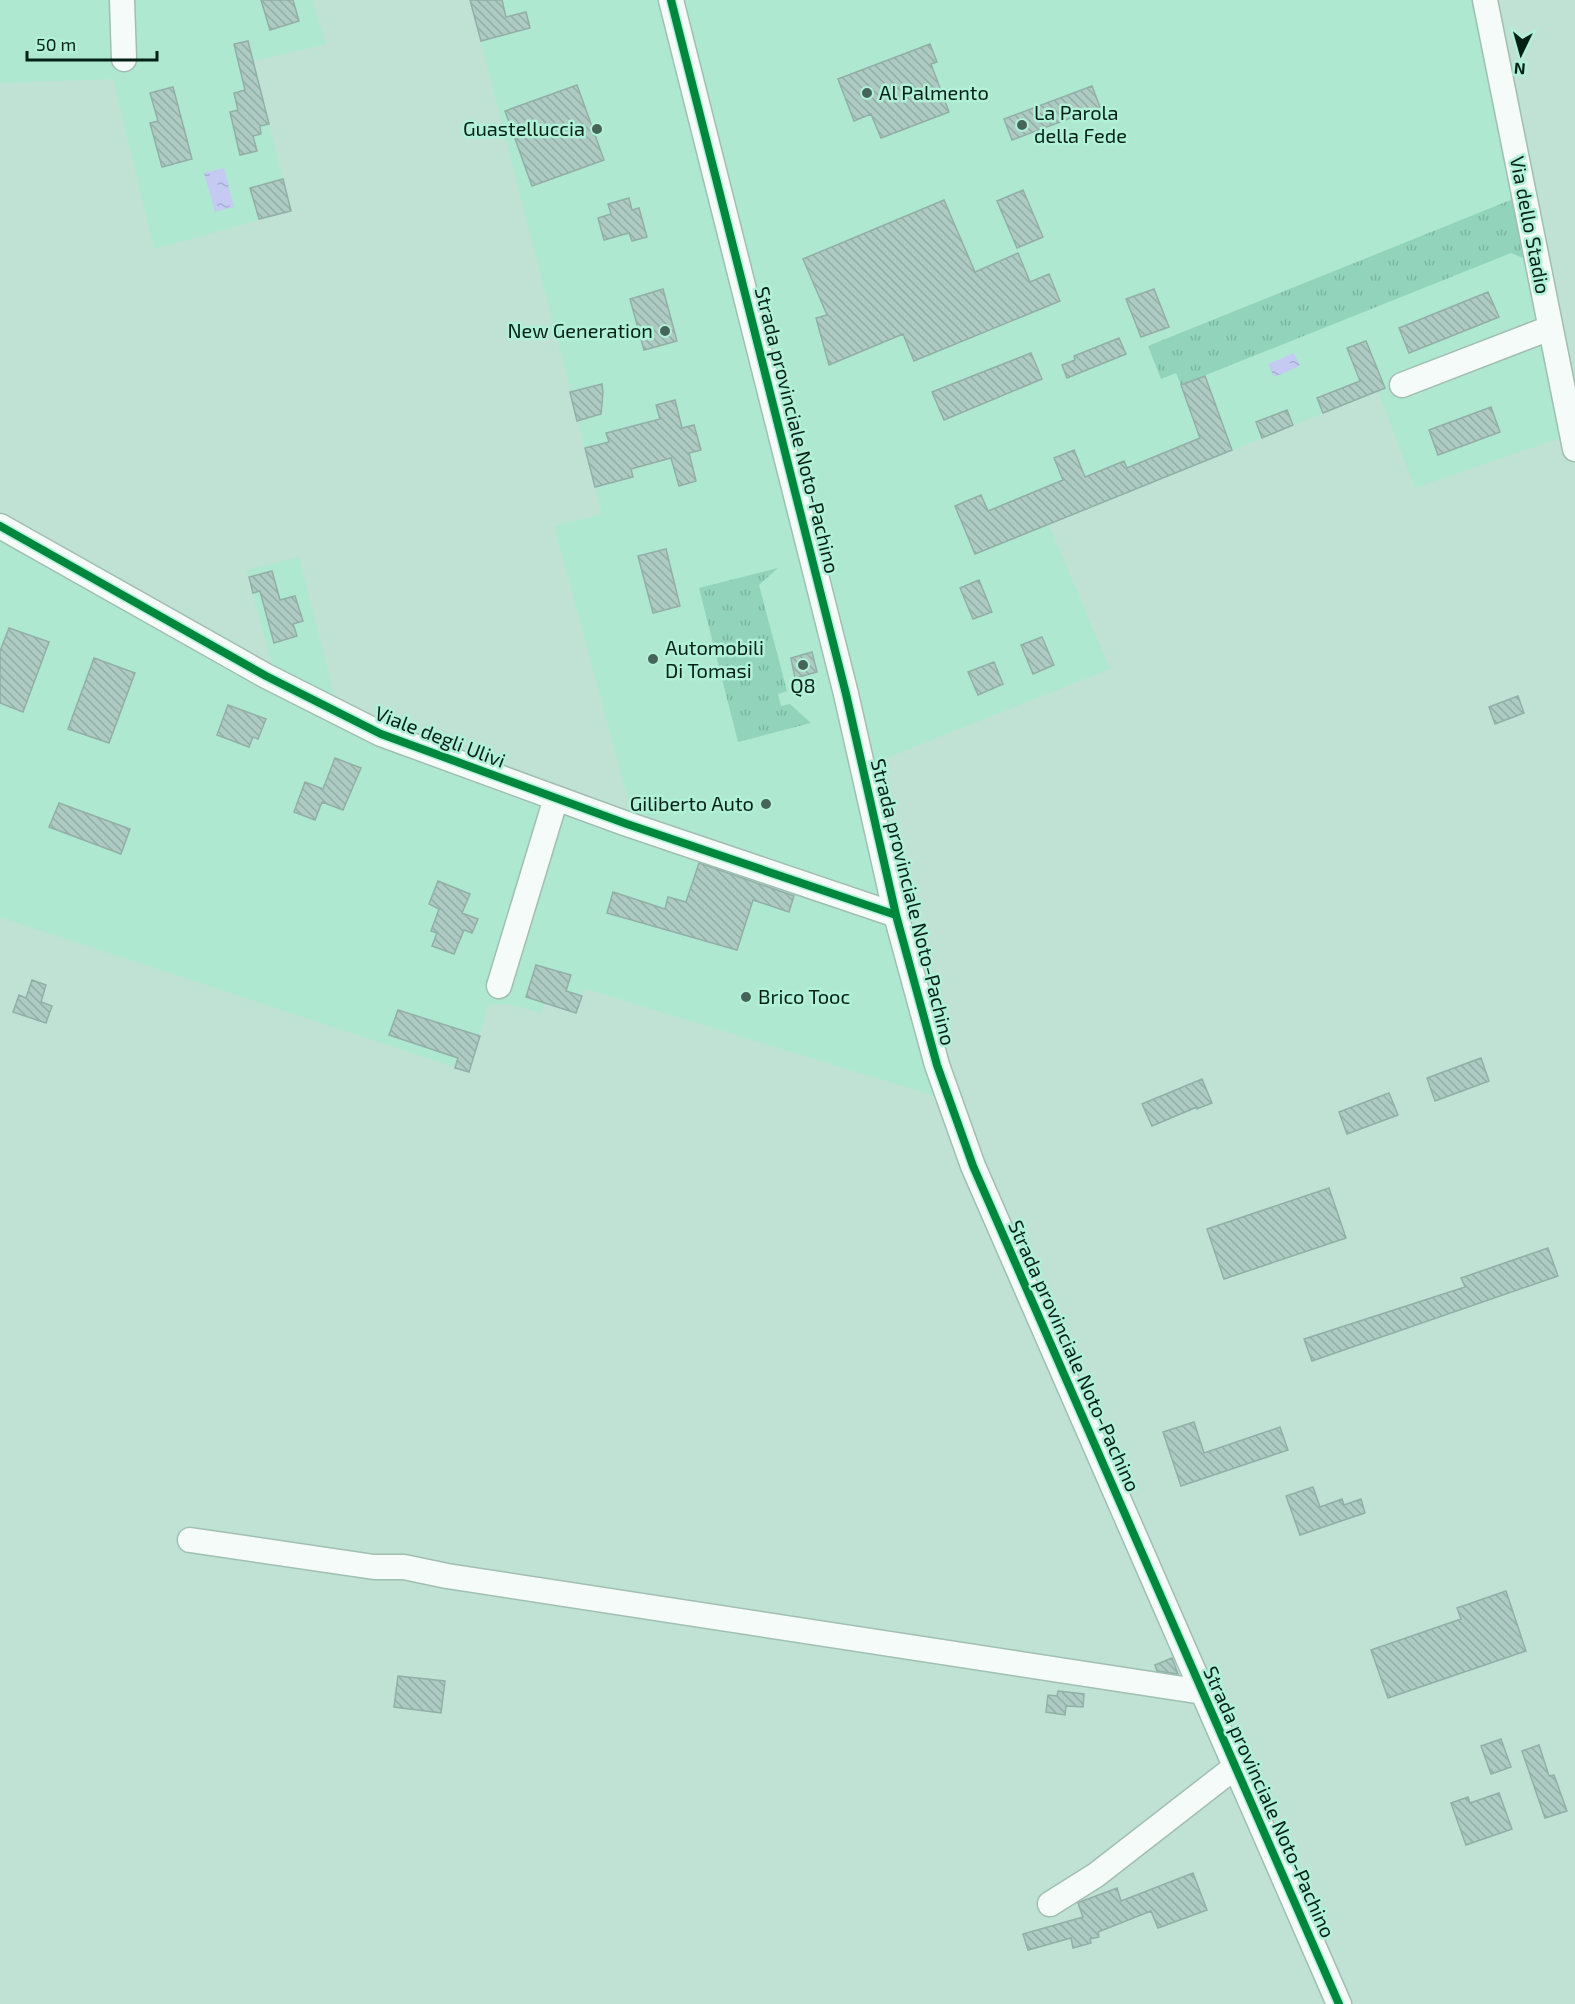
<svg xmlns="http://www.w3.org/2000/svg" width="1575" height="2004" viewBox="0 0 1575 2004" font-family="'Exo 2',sans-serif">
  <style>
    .built { fill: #afe8d1 }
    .grass { fill: url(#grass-tufts) }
    .water { fill: url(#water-ripples) }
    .building { fill: url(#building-back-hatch); stroke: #91afa7; stroke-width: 1.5 }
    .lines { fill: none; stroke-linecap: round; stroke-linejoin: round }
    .minor-casing { stroke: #a1beb2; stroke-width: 27 }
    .minor { stroke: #f5fbf9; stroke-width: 24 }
    .cycleway-casing { stroke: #b0f1d8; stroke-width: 11 }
    .cycleway { stroke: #00873e; stroke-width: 8 }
    .poi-dot { fill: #466459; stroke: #b0f1d8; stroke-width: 2 }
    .labels { text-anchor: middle; stroke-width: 5; stroke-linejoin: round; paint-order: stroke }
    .poi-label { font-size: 20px; fill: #052017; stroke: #b0f1d8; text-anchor: start }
    .street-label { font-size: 20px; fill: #052017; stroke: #b0f1d8 }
  </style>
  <defs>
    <pattern id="grass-tufts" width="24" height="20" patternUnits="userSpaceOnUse" patternTransform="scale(1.5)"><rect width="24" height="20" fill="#92d3bb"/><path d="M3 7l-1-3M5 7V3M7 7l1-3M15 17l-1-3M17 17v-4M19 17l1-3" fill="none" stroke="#7cb5a0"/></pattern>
    <pattern id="water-ripples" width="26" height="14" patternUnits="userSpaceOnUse" patternTransform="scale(1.5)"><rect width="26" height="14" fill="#c4caf2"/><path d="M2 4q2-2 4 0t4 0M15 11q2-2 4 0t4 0" fill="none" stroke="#a7adcf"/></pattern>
    <pattern id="building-back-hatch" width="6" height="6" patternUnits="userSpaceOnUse" patternTransform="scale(1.5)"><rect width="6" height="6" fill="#adcbc2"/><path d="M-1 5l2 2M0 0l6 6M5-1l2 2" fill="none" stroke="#93aea6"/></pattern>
  </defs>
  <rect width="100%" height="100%" fill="#bfe2d4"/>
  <path class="built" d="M 0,0 L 312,0 L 326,44 L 253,61 L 291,211 L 154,249 L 113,79 L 0,83 Z
    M 470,0 L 1495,0 L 1575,433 L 1415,488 L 1378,391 L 1049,525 L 1110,669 L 851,772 L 887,935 L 935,1096 L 586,989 L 582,996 L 576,1013 L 545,1003 L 541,1013 L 508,1004 L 488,1005 L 469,1072 L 0,917 L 0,517 L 274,672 L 246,570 L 299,557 L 337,706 L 534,784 L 631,811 L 554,526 L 602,514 Z"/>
  <path class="grass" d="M 1513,199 L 1523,258 L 1511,253 L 1181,385 L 1176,373 L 1161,379 L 1148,346 Z
    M 778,568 L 759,585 L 787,691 L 778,694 L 781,706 L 790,704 L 811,723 L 738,742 L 699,588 Z"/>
  <path class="water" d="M 224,168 L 234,207 L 215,212 L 204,173 Z
    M 1294,353 L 1300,366 L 1274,377 L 1268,364 Z"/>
  <path class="building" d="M 261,0 L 293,0 L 299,21 L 270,30 Z
    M 470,0 L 502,0 L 506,17 L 526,12 L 530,28 L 481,41 Z
    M 248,41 L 269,124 L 260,126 L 261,134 L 253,136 L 257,151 L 240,155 L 230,112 L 238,110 L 234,93 L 245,90 L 234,44 Z
    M 930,44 L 937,62 L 931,64 L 949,112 L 881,138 L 871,114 L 854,121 L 838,79 Z
    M 577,85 L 604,160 L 532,186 L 505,111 Z
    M 1092,86 L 1100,107 L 1012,140 L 1004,119 Z
    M 173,87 L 192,159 L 162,167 L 150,123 L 158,121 L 150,93 Z
    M 283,179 L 291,211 L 259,219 L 250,188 Z
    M 1023,190 L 1043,237 L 1017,248 L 997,201 Z
    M 629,198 L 632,210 L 639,208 L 647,237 L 632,241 L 629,233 L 604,240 L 598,218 L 611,214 L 608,204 Z
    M 944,200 L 975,272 L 1018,253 L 1030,282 L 1049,274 L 1060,301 L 914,361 L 903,334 L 829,365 L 816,318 L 827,315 L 803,259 Z
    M 663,289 L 677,341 L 644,350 L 630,299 Z
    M 1154,289 L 1169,327 L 1141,337 L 1126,299 Z
    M 1488,292 L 1499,317 L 1409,353 L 1399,328 Z
    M 1119,338 L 1126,354 L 1067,378 L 1062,365 L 1075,360 L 1074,356 Z
    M 1366,341 L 1385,388 L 1323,413 L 1317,398 L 1360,381 L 1347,348 Z
    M 1031,353 L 1042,379 L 944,420 L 932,392 Z
    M 1205,376 L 1232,450 L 975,554 L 955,506 L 981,495 L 988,511 L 1063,480 L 1054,458 L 1074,450 L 1085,477 L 1124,461 L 1127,468 L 1200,438 L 1181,385 Z
    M 602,384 L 603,392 L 601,414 L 577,421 L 570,392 Z
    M 675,400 L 682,428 L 694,425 L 701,450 L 689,453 L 696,481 L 679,486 L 671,458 L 631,469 L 633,477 L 595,487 L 585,448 L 609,442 L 606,433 L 660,419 L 656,405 Z
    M 1491,407 L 1500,432 L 1438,455 L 1429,430 Z
    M 1287,410 L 1293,425 L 1262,438 L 1256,422 Z
    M 666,549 L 680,606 L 653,613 L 638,556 Z
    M 272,571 L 280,600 L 295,596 L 303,621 L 293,624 L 297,636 L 274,643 L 260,591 L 253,593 L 249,577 Z
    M 979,580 L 992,612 L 973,619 L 960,588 Z
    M 9,628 L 49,642 L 23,712 L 0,703 L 0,651 Z
    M 1042,637 L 1054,665 L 1033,674 L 1021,645 Z
    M 812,652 L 817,672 L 795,678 L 791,658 Z
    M 94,658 L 135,673 L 109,743 L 68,729 Z
    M 994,662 L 1003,684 L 978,695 L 968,672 Z
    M 1518,696 L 1524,713 L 1495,724 L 1489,707 Z
    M 228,705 L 266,719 L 258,739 L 253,737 L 249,747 L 217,735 Z
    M 335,758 L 361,768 L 343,810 L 322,802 L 315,820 L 294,812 L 305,782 L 323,789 Z
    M 59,803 L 130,829 L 121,854 L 49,827 Z
    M 699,863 L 794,896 L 789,912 L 753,900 L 737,950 L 607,913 L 613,892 L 665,909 L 668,897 L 686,902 Z
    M 438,881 L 470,894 L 462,913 L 478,919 L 472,933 L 464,930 L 454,954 L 432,946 L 437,933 L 431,931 L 439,909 L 429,904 Z
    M 536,965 L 571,975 L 566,991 L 582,996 L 576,1013 L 526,997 Z
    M 32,980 L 46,985 L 41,1002 L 52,1006 L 46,1023 L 13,1012 L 19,995 L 26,998 Z
    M 398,1010 L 480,1036 L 469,1072 L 455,1068 L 458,1058 L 389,1035 Z
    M 1481,1058 L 1489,1081 L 1435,1101 L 1427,1078 Z
    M 1202,1079 L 1212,1103 L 1197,1109 L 1197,1107 L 1152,1126 L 1142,1104 Z
    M 1389,1093 L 1398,1115 L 1347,1134 L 1339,1112 Z
    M 1329,1188 L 1346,1238 L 1224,1279 L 1207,1229 Z
    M 1548,1248 L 1558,1276 L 1312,1361 L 1304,1339 L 1465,1287 L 1461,1278 Z
    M 1194,1422 L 1204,1453 L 1280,1427 L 1288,1450 L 1181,1486 L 1163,1432 Z
    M 1313,1487 L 1320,1507 L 1342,1499 L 1344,1505 L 1361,1499 L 1365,1513 L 1300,1535 L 1286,1496 Z
    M 1506,1591 L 1526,1651 L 1388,1698 L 1371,1650 L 1461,1619 L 1457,1608 Z
    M 1172,1658 L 1178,1674 L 1157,1671 L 1155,1665 Z
    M 398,1676 L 445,1681 L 441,1713 L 394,1707 Z
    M 1058,1691 L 1084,1694 L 1083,1707 L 1066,1706 L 1065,1715 L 1046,1712 L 1048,1695 L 1057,1696 Z
    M 1501,1739 L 1511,1767 L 1491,1774 L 1481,1746 Z
    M 1539,1745 L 1549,1776 L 1554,1775 L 1567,1811 L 1545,1818 L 1522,1751 Z
    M 1499,1793 L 1512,1829 L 1466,1845 L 1451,1803 L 1468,1797 L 1470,1803 Z
    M 1193,1873 L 1207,1910 L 1158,1928 L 1151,1911 L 1098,1932 L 1099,1937 L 1090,1939 L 1091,1943 L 1073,1948 L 1071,1938 L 1028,1950 L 1023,1934 L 1083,1917 L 1078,1903 L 1080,1902 L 1117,1888 L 1121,1901 Z"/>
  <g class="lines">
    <g class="minor-casing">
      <path id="minor" d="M 122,0 L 124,59
        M 671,0 L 846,694 L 896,915 L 937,1065 L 973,1166 L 1339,2004
        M 1485,0 L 1575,449
        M 1402,385 L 1550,328
        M 0,526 L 266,676 L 381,734 L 627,824 L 896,915
        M 499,986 L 556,798
        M 190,1540 L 374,1567 L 404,1567 L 447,1576 L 1203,1692
        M 1050,1904 L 1096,1875 L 1235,1767"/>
    </g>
    <use href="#minor" class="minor"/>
    <g class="cycleway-casing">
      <path id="cycleway" d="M 671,0 L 846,694 L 896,915 L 937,1065 L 973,1166 L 1339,2004
        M 0,526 L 266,676 L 381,734 L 627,824 L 896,915"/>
    </g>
    <use href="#cycleway" class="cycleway"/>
  </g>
  <g class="poi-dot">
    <circle cx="867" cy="93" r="6"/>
    <circle cx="1022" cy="125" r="6"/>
    <circle cx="597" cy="129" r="6"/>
    <circle cx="665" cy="331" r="6"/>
    <circle cx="653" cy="659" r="6"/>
    <circle cx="803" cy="665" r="6"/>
    <circle cx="766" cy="804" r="6"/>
    <circle cx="746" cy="997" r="6"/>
  </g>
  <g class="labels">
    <g class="poi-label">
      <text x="879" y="100">Al Palmento</text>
      <text x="1034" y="120">La Parola<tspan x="1034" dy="23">della Fede</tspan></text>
      <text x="585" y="136" text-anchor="end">Guastelluccia</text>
      <text x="653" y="338" text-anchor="end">New Generation</text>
      <text x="665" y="655">Automobili<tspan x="665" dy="23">Di Tomasi</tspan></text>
      <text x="803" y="693" text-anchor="middle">Q8</text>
      <text x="754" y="811" text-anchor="end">Giliberto Auto</text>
      <text x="758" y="1004">Brico Tooc</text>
    </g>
    <g class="street-label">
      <text transform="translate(1530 225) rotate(79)" y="7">Via dello Stadio</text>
      <text transform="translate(797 430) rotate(76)" y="7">Strada provinciale Noto-Pachino</text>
      <text transform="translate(440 737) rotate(21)" y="7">Viale degli Ulivi</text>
      <text transform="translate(913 902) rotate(76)" y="7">Strada provinciale Noto-Pachino</text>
      <text transform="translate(1074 1356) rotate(66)" y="7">Strada provinciale Noto-Pachino</text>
      <text transform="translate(1269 1802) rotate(66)" y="7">Strada provinciale Noto-Pachino</text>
    </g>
  </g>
  <g transform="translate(1521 54) rotate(185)" stroke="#b0f1d8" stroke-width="4.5" paint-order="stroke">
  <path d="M0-4.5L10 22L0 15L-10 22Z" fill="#052017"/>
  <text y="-9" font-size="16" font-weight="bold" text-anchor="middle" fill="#052017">N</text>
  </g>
  <path d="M27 51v9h130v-9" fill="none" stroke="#052017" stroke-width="3"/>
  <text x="36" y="51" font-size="18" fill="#052017" stroke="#b0f1d8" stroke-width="4.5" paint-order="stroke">50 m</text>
</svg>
